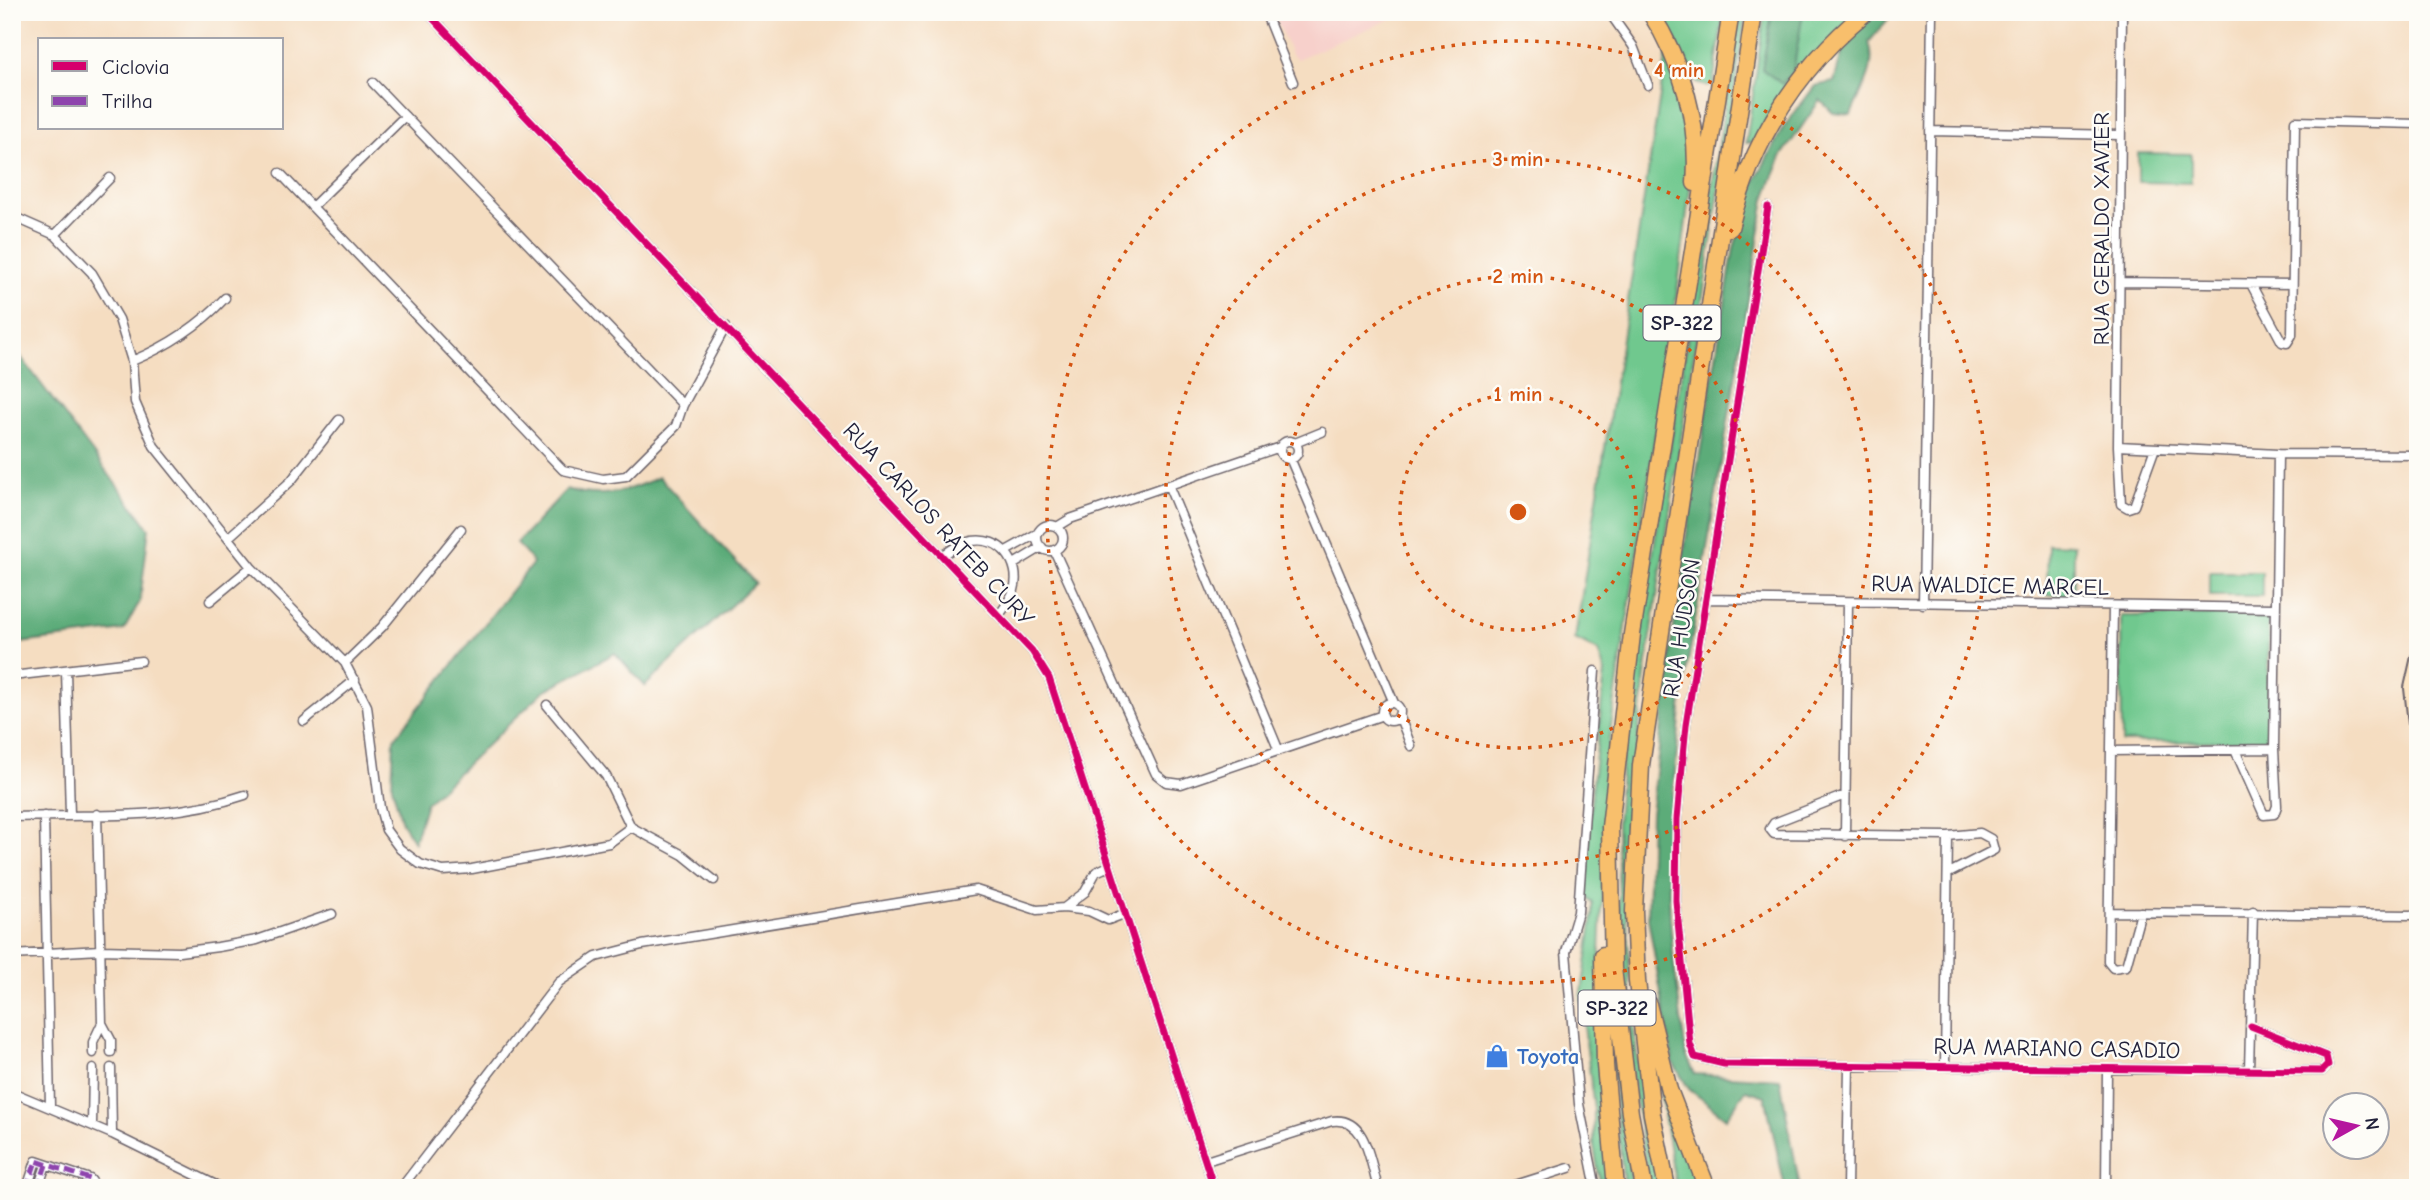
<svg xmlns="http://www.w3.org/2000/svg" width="2430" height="1200" viewBox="0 0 2430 1200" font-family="'Comic Neue',sans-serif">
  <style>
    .built { fill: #f7d0cb }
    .green { fill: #6fc88e; stroke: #487564; stroke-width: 2 }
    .forest { fill: #5bac79; stroke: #3e675a; stroke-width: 2 }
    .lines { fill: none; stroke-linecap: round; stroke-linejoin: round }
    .street-casing { stroke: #6c636a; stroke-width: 11 }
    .secondary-casing { stroke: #6c636a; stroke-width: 16 }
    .highway-casing { stroke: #6c636a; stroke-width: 19 }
    .street { stroke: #fff; stroke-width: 8 }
    .secondary { stroke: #fce5c4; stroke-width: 12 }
    .highway { stroke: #f8bf6c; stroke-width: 16 }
    .quiet { stroke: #8e44ad; stroke-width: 5; stroke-dasharray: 10 5; stroke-linecap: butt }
    .cycleway-casing { stroke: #fdfcf7; stroke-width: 11 }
    .cycleway { stroke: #d6006c; stroke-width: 7 }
    .ring { fill: none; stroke: #d45411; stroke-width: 3.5; stroke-dasharray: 3.5 7 }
    .labels { text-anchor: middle; stroke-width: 5; stroke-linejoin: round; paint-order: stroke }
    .shield { fill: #fdfcf7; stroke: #646373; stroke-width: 2 }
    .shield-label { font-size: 21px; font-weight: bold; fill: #22223b }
    .street-label { font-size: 23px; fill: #22223b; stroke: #fdfcf7 }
    .shop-label { font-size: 23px; font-weight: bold; fill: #366cbe; stroke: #fdfcf7; text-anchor: start }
    .centre { fill: #d45411; stroke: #fdfcf7; stroke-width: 3.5 }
    .ring-label { font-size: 21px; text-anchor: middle; font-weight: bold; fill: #d45411; stroke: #fdfcf7; stroke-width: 5; stroke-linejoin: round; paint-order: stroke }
  </style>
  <rect width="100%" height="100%" fill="#fdfcf7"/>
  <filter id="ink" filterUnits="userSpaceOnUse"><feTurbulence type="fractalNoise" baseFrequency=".0143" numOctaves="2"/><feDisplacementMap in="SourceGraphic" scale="14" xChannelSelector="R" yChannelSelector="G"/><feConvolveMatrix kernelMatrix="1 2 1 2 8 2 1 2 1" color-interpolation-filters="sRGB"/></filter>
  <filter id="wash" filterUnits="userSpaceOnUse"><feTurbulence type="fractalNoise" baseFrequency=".00686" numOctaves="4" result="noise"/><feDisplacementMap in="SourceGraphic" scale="28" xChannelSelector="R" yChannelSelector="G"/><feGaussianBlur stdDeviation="1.57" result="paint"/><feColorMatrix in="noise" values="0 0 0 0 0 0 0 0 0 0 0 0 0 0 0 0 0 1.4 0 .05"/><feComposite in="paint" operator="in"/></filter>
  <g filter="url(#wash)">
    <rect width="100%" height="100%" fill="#f5ddc1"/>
    <path class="built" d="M 1273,12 L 1407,12 L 1297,59 L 1291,54 Z"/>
    <path class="green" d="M 1659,12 L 1724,12 L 1713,84 L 1706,86 L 1696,83 Z
      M 1740,12 L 1746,12 L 1645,675 L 1628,824 L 1627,918 L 1631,1006 L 1642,1099 L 1659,1188 L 1649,1188 L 1622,1008 L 1617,824 L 1624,733 Z
      M 1765,12 L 1860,12 L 1785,92 L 1752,143 L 1746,143 Z
      M 1667,51 L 1678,79 L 1692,172 L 1678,285 L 1609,739 L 1599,977 L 1612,1188 L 1601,1188 L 1594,1147 L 1594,1109 L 1581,999 L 1593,915 L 1593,903 L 1586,897 L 1591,801 L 1605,672 L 1598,651 L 1575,639 Z
      M 2138,153 L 2191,154 L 2191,183 L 2138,182 Z
      M 2048,544 L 2074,545 L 2074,595 L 2047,595 Z
      M 2210,572 L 2262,572 L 2262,596 L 2210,596 Z
      M 2268,614 L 2269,741 L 2122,742 L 2121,616 Z
      M 1609,1030 L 1632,1188 L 1624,1188 Z
      M 1655,1061 L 1702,1188 L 1676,1188 Z"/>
    <path class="forest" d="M 1772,12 L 1803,12 L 1793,72 L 1782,84 L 1762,69 Z
      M 1879,12 L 1894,12 L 1869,42 C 1878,69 1861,89 1851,115 L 1833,113 L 1820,100 L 1781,157 L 1765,199 L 1682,699 C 1675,771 1666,845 1670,917 C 1673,964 1680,1010 1686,1055 L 1695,1074 L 1780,1079 L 1800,1188 L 1785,1188 L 1765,1096 L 1746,1090 L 1726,1118 L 1689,1089 L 1673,1063 L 1648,918 L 1651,814 L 1681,569 L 1734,247 L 1755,181 L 1783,128 L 1815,86 L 1834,82 L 1845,42 Z
      M 12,345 L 149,528 L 140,601 L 124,630 L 12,644 Z
      M 659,477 L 755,583 L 645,686 L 615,653 L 544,691 L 426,803 L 414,842 L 402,823 L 392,786 L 394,739 L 533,563 L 517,543 L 567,489 C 601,500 627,492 659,477 Z"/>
  </g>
  <g filter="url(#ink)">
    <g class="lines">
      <g class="street-casing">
        <path id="street" d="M 427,12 L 1032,651 L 1049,678 L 1214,1188
          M 1265,12 L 1293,82
          M 1609,12 L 1633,46 L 1648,85
          M 2122,12 L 2118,446 L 2121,504 L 2128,508 L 2134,506 L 2155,448
          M 373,83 L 683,405
          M 1930,131 L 2120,135
          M 280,173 L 563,470 L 603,479 L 626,476 L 676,426 L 683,405 L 726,326
          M 312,207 L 405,116
          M 1768,207 L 1686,725 L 1677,819 L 1676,901 L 1690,1044 L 1695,1057 L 1724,1064 L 2322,1071 L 2328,1065 L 2326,1056 L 2251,1026
          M 12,216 L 55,235 L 92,273 L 119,319 L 132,361 L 135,402 L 154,446 L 251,567 L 345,663 L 367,706 L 380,808 L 386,830 L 400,849 L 420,864 L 443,871 L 472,869 L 609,843 L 631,827
          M 55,235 L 110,178
          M 2120,282 L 2292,284
          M 2251,284 L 2282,342 L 2287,343 L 2292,335 L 2295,121 L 2418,124
          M 132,361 C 168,346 198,327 225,298
          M1280 450a9 9 0 1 1 18 0a9 9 0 1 1-18 0Z
          M 1295,443 L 1322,432
          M 2118,446 L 2278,454 L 2418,455
          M 1290,458 L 1394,703
          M 1169,487 L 1279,751
          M1037 538a13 13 0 1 1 26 0a13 13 0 1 1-26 0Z
          M 1057,527 L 1070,519 L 1280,447
          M 229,537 L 291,481 L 339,420
          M 1054,550 L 1156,774 L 1166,782 L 1181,784 L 1383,715
          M 1006,551 L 1038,533
          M 942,556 C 952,549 960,543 972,541 C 1000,536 1022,563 1014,590 C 1011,598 1005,607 1000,614
          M 1014,564 L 1042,547
          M 1705,599 L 2274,608
          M 210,601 L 251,567
          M 1923,604 L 1932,12
          M 2113,606 L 2108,962 L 2113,968 L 2126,966 L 2141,912
          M 345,663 L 382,627 L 461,529
          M 66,670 L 70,815
          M 1595,671 L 1578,912 L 1566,952 L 1579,1104 L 1596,1188
          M 12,676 L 141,661
          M1382 712a9 9 0 1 1 18 0a9 9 0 1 1-18 0Z
          M 547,705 L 606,776 L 631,827 L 683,855 L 714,880
          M 1399,715 L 1411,746
          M 304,721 L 355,680
          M 2235,750 L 2264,815 L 2274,814 L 2277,806 L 2274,749 L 2278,454
          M 2111,751 L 2274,749
          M 1845,795 L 1774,823 L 1770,829 L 1774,834 L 1948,836 L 1980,833 L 1991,839 L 1994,850 L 1949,873
          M 97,814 L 102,1023 L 111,1040 L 111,1052
          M 44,816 L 50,1106
          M 12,817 C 92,814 169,821 245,795
          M 1845,836 L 1848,602
          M 1064,908 L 1085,892 L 1096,872 L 1109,866
          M 2109,912 L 2414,915
          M 12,955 L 100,950 L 179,952 L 218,947 L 257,940 L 332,914
          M 93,1053 L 93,1042 L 102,1023
          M 1945,1065 L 1948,836
          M 111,1068 L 112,1134
          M 2249,1070 L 2253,911
          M 12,1092 L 112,1134 L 222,1188
          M 92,1125 L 93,1069
          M 1206,1161 L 1332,1121 C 1367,1116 1370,1163 1378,1188
          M 36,1183 L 50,1188
          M 27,1188 L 36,1161 L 90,1179 L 97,1188
          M 38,1188 L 46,1165
          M 401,1188 L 559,982 L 596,957 L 642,945 L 976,890 L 1037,910 L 1064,908 L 1089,911 L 1108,920 L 1124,914
          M 1506,1188 L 1569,1168
          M 1847,1188 L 1849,1066
          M 2106,1188 L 2107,1069"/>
      </g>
      <g class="secondary-casing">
        <path id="secondary" d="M 2418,657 L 2411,688 L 2418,750"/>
      </g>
      <g class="highway-casing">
        <path id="highway" d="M 1650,12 C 1682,62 1700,123 1695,183
          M 1730,228 C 1751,142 1797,69 1866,12
          M 1603,955 L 1605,1065 L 1616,1188
          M 1648,1004 L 1669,1090 L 1707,1188
          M 1644,1188 L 1630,1113 L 1613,968 L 1610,827 L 1632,634 L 1731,12
          M 1667,1188 L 1652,1114 L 1637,981 L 1634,911 L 1641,765 L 1754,12"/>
      </g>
      <use href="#street" class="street"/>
      <use href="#secondary" class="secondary"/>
      <use href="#highway" class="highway"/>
      <path class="quiet" d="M 27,1188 L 36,1161 L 90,1179 L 97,1188
        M 38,1188 L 46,1165"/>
      <g class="cycleway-casing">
        <path id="cycleway" d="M 427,12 L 1032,651 L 1049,678 L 1214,1188
          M 1768,207 L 1686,725 L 1677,819 L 1676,901 L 1690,1044 L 1695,1057 L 1724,1064 L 2322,1071 L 2328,1065 L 2326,1056 L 2251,1026"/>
      </g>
      <use href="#cycleway" class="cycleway"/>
    </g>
  </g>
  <g class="ring">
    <circle cx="1518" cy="512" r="118"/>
    <circle cx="1518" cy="512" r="236"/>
    <circle cx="1518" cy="512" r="353"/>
    <circle cx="1518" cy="512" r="471"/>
  </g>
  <defs>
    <g id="shop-bare" transform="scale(1.89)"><path d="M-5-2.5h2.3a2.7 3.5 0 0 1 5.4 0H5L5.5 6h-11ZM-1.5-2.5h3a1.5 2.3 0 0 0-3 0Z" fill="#3f7fe0" stroke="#fdfcf7" stroke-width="2.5" paint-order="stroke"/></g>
  </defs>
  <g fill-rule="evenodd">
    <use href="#shop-bare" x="1497" y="1056"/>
  </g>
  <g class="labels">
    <g class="shield">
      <rect x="1643.5" y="305.5" width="77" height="35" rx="5"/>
      <rect x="1578.5" y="990.5" width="77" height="35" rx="5"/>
    </g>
    <g class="shield-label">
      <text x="1682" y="330">SP-322</text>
      <text x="1617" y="1015">SP-322</text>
    </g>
    <g class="street-label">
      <text transform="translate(2101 229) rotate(-90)" y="8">RUA GERALDO XAVIER</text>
      <text transform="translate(939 524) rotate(47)" y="8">RUA CARLOS RATEB CURY</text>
      <text transform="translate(1990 585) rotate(1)" y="8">RUA WALDICE MARCEL</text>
      <text transform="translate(1681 628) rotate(-81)" y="8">RUA HUDSON</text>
      <text transform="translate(2057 1048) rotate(1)" y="8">RUA MARIANO CASADIO</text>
    </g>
    <g class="shop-label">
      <text x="1517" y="1064">Toyota</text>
    </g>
  </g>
  <circle cx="1518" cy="512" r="10" class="centre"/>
  <g class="ring-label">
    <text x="1679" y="77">4 min</text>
    <text x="1518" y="166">3 min</text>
    <text x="1518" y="283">2 min</text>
    <text x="1518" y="401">1 min</text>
  </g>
  <rect width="2430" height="1200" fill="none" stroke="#fdfcf7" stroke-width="42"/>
  <rect x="38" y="38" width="245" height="91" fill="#fdfcf7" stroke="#a5a5ac" stroke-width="2"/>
  <rect x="52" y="61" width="35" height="10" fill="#d6006c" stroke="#a5a5ac" stroke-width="2"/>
  <text x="102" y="74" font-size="21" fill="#22223b">Ciclovia</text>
  <rect x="52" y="96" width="35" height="10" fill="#8e44ad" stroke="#a5a5ac" stroke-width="2"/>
  <text x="102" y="108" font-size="21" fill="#22223b">Trilha</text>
  <g transform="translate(2356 1126) rotate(82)"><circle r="33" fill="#fdfcf7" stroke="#a5a5ac" stroke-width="2"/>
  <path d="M0-5L12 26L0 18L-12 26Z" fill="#b5179e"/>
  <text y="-10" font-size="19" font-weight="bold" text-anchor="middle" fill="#22223b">N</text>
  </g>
</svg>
